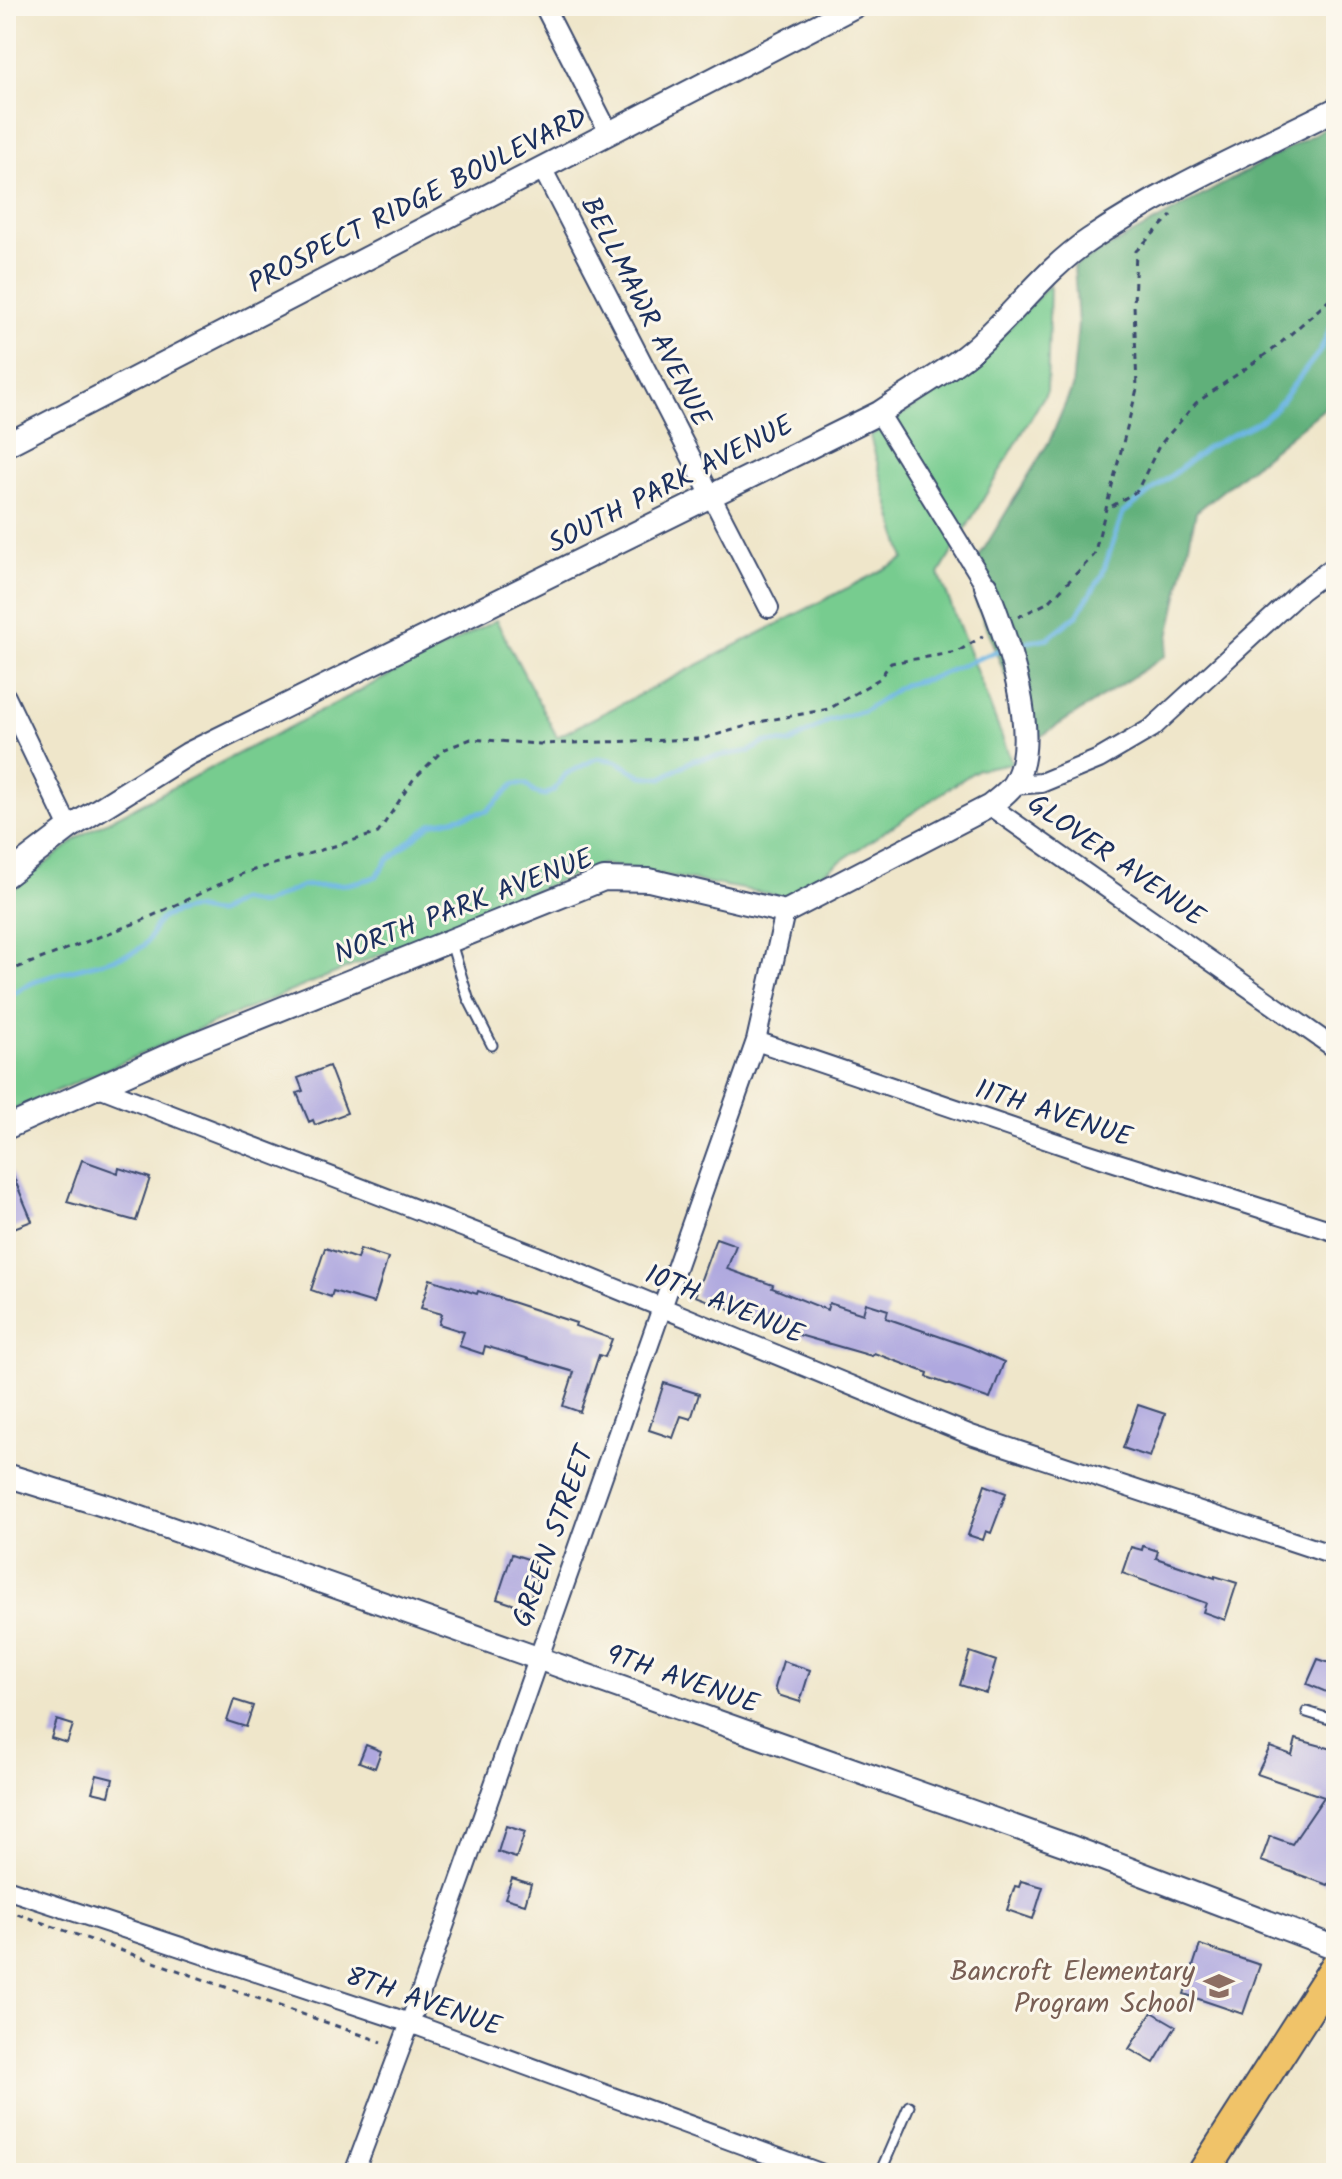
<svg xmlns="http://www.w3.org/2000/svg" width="1342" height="2179" viewBox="0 0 1342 2179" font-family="Kalam,sans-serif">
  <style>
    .green { fill: #77cc8f; stroke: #497e76; stroke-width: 2 }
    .forest { fill: #61b07a; stroke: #3e706c; stroke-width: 2 }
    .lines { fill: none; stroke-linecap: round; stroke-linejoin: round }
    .stream { stroke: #6ab5e3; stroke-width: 5 }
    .building { fill: #afa8df }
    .service-casing { stroke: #3b4a6e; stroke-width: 13 }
    .minor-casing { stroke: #3b4a6e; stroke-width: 22 }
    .tertiary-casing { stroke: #3b4a6e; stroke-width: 26 }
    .primary-casing { stroke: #3b4a6e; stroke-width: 34 }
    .path { stroke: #3b4a6e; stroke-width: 3; stroke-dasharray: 6 6; stroke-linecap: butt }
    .service { stroke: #fff; stroke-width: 9 }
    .minor { stroke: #fff; stroke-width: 18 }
    .tertiary { stroke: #fff; stroke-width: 22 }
    .primary { stroke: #f0c369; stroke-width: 30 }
    .labels { text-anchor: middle; stroke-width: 6; stroke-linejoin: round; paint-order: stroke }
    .street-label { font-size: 28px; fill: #1b2f5e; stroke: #fbf7ec }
    .education-label { font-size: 28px; fill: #785e54; stroke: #fbf7ec; text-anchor: end }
  </style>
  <rect width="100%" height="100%" fill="#fbf7ec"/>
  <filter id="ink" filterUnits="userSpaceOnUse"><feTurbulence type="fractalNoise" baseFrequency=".0125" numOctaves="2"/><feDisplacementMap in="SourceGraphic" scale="16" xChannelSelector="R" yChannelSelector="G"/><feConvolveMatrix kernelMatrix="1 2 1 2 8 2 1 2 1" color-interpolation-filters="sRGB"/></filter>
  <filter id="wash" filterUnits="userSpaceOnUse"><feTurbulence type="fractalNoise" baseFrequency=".006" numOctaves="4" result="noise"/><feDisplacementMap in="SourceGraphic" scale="32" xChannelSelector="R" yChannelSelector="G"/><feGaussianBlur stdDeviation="1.8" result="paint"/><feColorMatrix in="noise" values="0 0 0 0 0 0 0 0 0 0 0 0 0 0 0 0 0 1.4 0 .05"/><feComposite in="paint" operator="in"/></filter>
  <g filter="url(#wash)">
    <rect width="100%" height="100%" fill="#efe6ca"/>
    <path class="green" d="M 1050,284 L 1047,391 L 939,574 L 1012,763 L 978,769 L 787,897 L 601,864 L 194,1031 L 6,1113 L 6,895 L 83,834 L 496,620 L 557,737 L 904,559 L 870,436 L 971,369 Z"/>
    <path class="forest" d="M 1336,122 L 1336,399 L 1196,512 L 1165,656 L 1032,742 L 975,599 L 976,562 L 1050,440 L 1072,388 L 1078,324 L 1074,266 Z"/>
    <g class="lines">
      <path class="stream" d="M 1013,645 L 1048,638 L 1077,615 L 1102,575 L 1123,513 L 1208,447 L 1260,421 L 1274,410 L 1320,351 L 1336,316
        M 6,999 C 43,969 91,970 133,952 C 156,942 150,924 164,917 C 170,914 188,908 194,909 C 202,910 209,914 218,913 L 239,900 L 262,904 L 302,886 L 348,884 L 369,879 L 377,876 L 387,861 L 431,824 L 487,811 L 515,784 L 526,784 L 534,792 L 545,795 L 554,790 L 566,774 L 598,758 L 616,761 L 642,776 L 662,778 L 693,760 L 750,751 L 766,742 L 790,743 L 830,720 L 864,711 L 903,685 L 931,678 L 1004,648"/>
    </g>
    <g id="blocks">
      <path class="building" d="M 329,1066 L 347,1113 L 315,1125 L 313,1120 L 309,1122 L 297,1093 L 303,1091 L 298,1078 Z
        M 6,1159 L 32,1221 L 6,1231 Z
        M 82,1160 L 118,1173 L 119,1168 L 150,1178 L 136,1221 L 67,1202 Z
        M 716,1238 L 736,1245 L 727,1269 L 773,1285 L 772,1288 L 827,1310 L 829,1303 L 863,1314 L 866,1303 L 888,1310 L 886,1318 L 970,1347 L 1004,1362 L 990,1399 L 927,1377 L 928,1373 L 874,1353 L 872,1356 L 799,1335 L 695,1296 Z
        M 325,1248 L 357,1259 L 360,1249 L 388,1258 L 374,1303 L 333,1291 L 331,1297 L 311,1290 Z
        M 430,1279 L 477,1294 L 478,1291 L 576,1323 L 575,1326 L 612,1339 L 605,1357 L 599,1355 L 580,1412 L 563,1406 L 574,1372 L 485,1346 L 483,1354 L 459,1346 L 464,1332 L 439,1324 L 442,1314 L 421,1308 Z
        M 664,1383 L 699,1394 L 691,1419 L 681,1416 L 673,1438 L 649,1430 Z
        M 1138,1405 L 1165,1414 L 1150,1457 L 1123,1448 Z
        M 985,1485 L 1006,1493 L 991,1533 L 986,1531 L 983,1540 L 968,1535 Z
        M 1143,1546 L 1158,1551 L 1156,1558 L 1215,1578 L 1215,1576 L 1237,1583 L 1225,1620 L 1203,1612 L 1206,1603 L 1122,1573 L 1131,1547 L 1142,1550 Z
        M 512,1554 L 534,1561 L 529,1574 L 537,1577 L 527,1609 L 497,1599 Z
        M 970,1652 L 996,1661 L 986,1693 L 960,1685 Z
        M 1318,1659 L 1336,1665 L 1336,1696 L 1307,1684 Z
        M 783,1661 L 810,1670 L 800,1702 L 778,1695 L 775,1688 Z
        M 234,1700 L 253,1706 L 246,1727 L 227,1721 Z
        M 57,1720 L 73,1725 L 67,1743 L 51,1738 Z
        M 1296,1739 L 1336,1750 L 1336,1871 L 1328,1885 L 1261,1861 L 1270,1836 L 1292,1844 L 1324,1797 L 1257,1774 L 1270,1747 L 1292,1755 Z
        M 366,1745 L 381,1751 L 375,1768 L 359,1762 Z
        M 97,1775 L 113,1779 L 109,1796 L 92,1792 Z
        M 506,1826 L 525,1832 L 516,1858 L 498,1852 Z
        M 512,1878 L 531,1884 L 525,1904 L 505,1898 Z
        M 1021,1881 L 1043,1887 L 1033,1919 L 1007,1910 L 1015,1886 L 1019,1887 Z
        M 1200,1945 L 1260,1965 L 1243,2014 L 1184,1994 Z
        M 1152,2012 L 1176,2026 L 1154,2063 L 1129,2049 Z"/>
    </g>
  </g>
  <g filter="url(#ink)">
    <use href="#blocks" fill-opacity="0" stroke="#3b4a6e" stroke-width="2"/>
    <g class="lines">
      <g class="service-casing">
        <path id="service" d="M 451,943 L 468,998 L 492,1045
          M 1307,1712 L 1336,1721
          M 880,2173 L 909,2106"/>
      </g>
      <g class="minor-casing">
        <path id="minor" d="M 544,6 L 609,133
          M 542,168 L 769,608
          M 879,413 L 986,586
          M 6,697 L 69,828
          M 1013,785 L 1041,783 L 1099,759 L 1152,728 L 1301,591 L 1336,565
          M 990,806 L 1336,1049
          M 756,1041 L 1086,1153 L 1336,1232
          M 99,1087 L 537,1256 L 971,1435 L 1336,1556
          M 6,1889 L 410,2023 L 820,2173
          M 354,2173 L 410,2023 L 756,1041 L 785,912"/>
      </g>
      <g class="tertiary-casing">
        <path id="tertiary" d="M 6,445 L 855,6
          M 6,876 L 69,828 L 188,754 L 879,413 C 907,394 938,377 965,356 C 1010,321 1041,272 1089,240 C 1166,188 1253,151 1336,109
          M 6,1128 L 189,1046 L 604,879 L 649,880 L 785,912 L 990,806 C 997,800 1007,793 1013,785 C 1044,740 1005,633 986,586
          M 6,1475 L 113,1508 L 1066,1845 L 1336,1948"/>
      </g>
      <g class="primary-casing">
        <path id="primary" d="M 1203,2173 L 1336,1966"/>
      </g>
      <path class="path" d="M 1112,506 L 1137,491 L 1159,446 L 1196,403 L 1275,348 L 1336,294
        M 1018,617 L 1049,602 L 1094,555 L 1137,389 L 1134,304 L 1136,251 L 1172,215
        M 6,972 L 141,921 L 244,873 L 378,833 L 413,780 L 443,750 L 471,739 L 539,744 L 702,739 L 764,721 L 829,709 L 879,679 L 891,663 L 957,652 L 983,636
        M 6,1910 L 382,2042"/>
      <use href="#service" class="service"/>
      <use href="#minor" class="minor"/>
      <use href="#tertiary" class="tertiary"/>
      <use href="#primary" class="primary"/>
    </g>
  </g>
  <defs>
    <g id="school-bare" transform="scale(2.4)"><path d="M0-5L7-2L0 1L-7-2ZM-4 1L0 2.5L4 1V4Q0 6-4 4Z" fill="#8d6e63" stroke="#fbf7ec" stroke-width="2.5" paint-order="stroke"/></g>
  </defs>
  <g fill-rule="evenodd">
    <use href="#school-bare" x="1219" y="1986"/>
  </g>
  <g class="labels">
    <g class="street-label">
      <text transform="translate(417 199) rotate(-27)" y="10">PROSPECT RIDGE BOULEVARD</text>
      <text transform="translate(647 311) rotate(63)" y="10">BELLMAWR AVENUE</text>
      <text transform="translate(670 483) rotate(-27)" y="10">SOUTH PARK AVENUE</text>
      <text transform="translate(1117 859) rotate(35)" y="10">GLOVER AVENUE</text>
      <text transform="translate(463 905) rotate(-21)" y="10">NORTH PARK AVENUE</text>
      <text transform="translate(1054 1112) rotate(18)" y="10">11TH AVENUE</text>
      <text transform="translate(725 1303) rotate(22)" y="10">10TH AVENUE</text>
      <text transform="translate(552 1536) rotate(-70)" y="10">GREEN STREET</text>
      <text transform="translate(683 1678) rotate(19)" y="10">9TH AVENUE</text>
      <text transform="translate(424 2000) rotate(19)" y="10">8TH AVENUE</text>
    </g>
    <g class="education-label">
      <text x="1195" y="1980">Bancroft Elementary<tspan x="1195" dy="32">Program School</tspan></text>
    </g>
  </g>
  <rect width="1342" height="2179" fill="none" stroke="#fbf7ec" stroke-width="32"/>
</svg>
